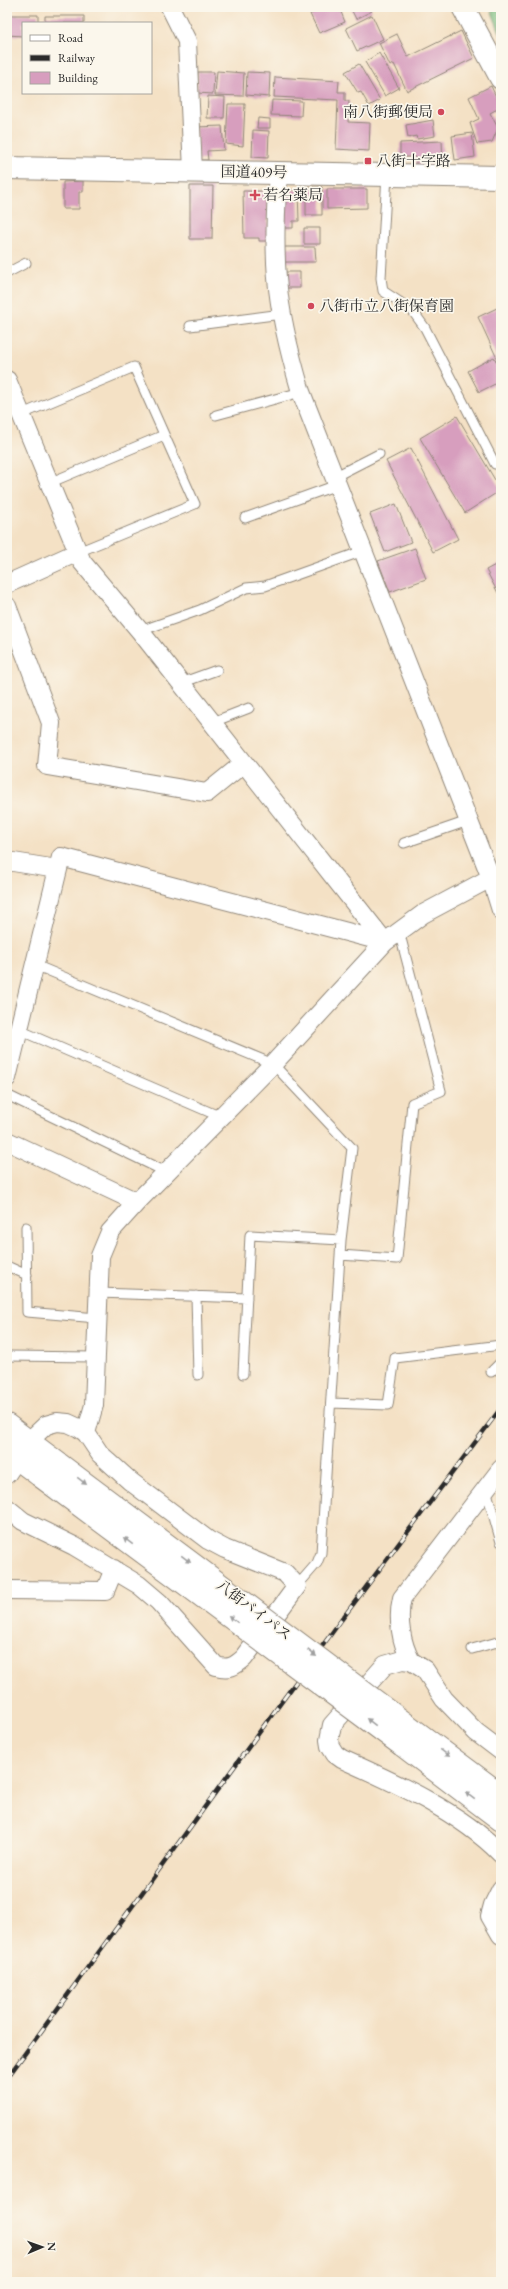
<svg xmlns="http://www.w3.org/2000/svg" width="508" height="2289" viewBox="0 0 508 2289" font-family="'EB Garamond','Noto Serif JP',serif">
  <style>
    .forest { fill: #7abc7e; stroke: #527454 }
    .building { fill: #d79ebe }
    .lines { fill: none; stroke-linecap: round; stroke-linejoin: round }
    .lane-casing { stroke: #908678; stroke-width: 11 }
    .street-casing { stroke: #908678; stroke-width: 20 }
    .primary-casing { stroke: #908678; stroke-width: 24 }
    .highway-casing { stroke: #908678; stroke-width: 24 }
    .lane { stroke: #fff; stroke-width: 9 }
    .street { stroke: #fff; stroke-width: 18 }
    .primary { stroke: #fff; stroke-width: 22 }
    .highway { stroke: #fff; stroke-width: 22 }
    .rail-casing { stroke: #2b2b2b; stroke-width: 4.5 }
    .rail { stroke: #fbf7ec; stroke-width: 3; stroke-dasharray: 9; stroke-linecap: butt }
    .primary-bridge-casing { stroke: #908678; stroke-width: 24; stroke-linecap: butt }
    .primary-bridge { stroke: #fff; stroke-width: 22 }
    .oneway { fill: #a0a0a0 }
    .poi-dot { fill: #d1495b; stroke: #fbf7ec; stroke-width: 1.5 }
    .labels { text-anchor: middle; stroke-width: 3.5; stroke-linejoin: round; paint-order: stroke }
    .poi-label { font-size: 15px; fill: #2b2b2b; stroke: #fbf7ec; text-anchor: start }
    .street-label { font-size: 15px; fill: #2b2b2b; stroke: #fbf7ec }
  </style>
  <rect width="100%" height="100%" fill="#fbf7ec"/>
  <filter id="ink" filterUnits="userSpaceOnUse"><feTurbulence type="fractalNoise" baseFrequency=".025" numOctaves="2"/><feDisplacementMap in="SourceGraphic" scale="8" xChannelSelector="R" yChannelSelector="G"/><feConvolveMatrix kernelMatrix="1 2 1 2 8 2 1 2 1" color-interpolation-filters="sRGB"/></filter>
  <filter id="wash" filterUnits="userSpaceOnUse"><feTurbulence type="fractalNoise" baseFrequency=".012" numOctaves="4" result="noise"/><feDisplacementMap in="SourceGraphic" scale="16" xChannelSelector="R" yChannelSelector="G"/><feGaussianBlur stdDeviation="0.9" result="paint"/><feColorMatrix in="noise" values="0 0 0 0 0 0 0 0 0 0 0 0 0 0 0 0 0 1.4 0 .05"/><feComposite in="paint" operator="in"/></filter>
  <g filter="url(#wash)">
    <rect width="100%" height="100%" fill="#f4e1c5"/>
    <path class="forest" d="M 490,7 L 501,7 L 501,35 Z"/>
    <g id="blocks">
      <path class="building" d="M 328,7 L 339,7 L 345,22 L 319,33 L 310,14 Z
        M 355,7 L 370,7 L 372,11 L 356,19 L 351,9 Z
        M 7,15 L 38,15 L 38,23 L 23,23 L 23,36 L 7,35 Z
        M 372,15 L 383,39 L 357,51 L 346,28 Z
        M 45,16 L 84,16 L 84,23 L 45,23 Z
        M 461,31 L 474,58 L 407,91 L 394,64 L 390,66 L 379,43 L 397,34 L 408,57 Z
        M 379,53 L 399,88 L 385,96 L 365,62 Z
        M 359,64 L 380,100 L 369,106 L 361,92 L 358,93 L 345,72 Z
        M 217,71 L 244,73 L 243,96 L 215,95 Z
        M 198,72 L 214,72 L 213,94 L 197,93 Z
        M 247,72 L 270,73 L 269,97 L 246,95 Z
        M 275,77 L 339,81 L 338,92 L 345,92 L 345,101 L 349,101 L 348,122 L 370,123 L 369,151 L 336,149 L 338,100 L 274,97 Z
        M 491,86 L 501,107 L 490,113 L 498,128 L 492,142 L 477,144 L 470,123 L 479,119 L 469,97 Z
        M 208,96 L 225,97 L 224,118 L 207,118 Z
        M 272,100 L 302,101 L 301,116 L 271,115 Z
        M 228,104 L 245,104 L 243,146 L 226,144 Z
        M 258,118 L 270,119 L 270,128 L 257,128 Z
        M 433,120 L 435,136 L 417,139 L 416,136 L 408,138 L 406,125 Z
        M 222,126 L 224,150 L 207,151 L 208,160 L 198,160 L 196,127 Z
        M 253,130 L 269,131 L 268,158 L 252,157 Z
        M 472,133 L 475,157 L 455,160 L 452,136 Z
        M 442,141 L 443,165 L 416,167 L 416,157 L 400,157 L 400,143 Z
        M 83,181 L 83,192 L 79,192 L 79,209 L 63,209 L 63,182 Z
        M 190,186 L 213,186 L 212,239 L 190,239 Z
        M 306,187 L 322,187 L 322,215 L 306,215 Z
        M 327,189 L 367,189 L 367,208 L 327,209 Z
        M 285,190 L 298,190 L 299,221 L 293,221 L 293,228 L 282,228 Z
        M 243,191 L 268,191 L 268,241 L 259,241 L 259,238 L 244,238 Z
        M 304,228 L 320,228 L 320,244 L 304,244 Z
        M 283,247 L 315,247 L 316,262 L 284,262 Z
        M 283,272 L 300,272 L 300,288 L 283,288 Z
        M 497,308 L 501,317 L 501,367 L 478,317 Z
        M 494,357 L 501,370 L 501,381 L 479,392 L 468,371 Z
        M 457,416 L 501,490 L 465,513 L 420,438 Z
        M 411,448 L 458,539 L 433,552 L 386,461 Z
        M 396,504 L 411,542 L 385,552 L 370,514 Z
        M 415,548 L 426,579 L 390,592 L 378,561 Z
        M 501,562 L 501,591 L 498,593 L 486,570 Z"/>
    </g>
  </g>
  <g filter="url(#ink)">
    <use href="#blocks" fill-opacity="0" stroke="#908678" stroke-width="1"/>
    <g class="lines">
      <g class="lane-casing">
        <path id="lane" d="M 387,175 L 381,278 L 383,291 L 412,310 L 425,328 L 495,464
          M 7,273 L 26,263
          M 190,326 L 282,314
          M 22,414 L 134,367 L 195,504 L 78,552
          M 216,415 L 301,392
          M 334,477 L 379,454
          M 49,483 L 164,435
          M 245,518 L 337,485
          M 140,631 L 200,610 L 246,588 L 265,586 L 363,551
          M 181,683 L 217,670
          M 213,722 L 249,708
          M 404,843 L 468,821
          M 35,965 L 273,1064 L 352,1148 L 341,1240 L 321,1553 L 317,1563 L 297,1586
          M 19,1030 L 221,1117
          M 7,1095 L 166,1172
          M 26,1227 L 27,1312 L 97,1318
          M 340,1255 L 397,1259 L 412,1103 L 441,1091 L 399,931
          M 7,1266 L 27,1275
          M 98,1293 L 247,1298
          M 196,1296 L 198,1375
          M 7,1356 L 96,1357
          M 491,1372 L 501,1362
          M 243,1374 L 250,1235 L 341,1240
          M 331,1403 L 388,1405 L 395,1358 L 501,1345
          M 486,1489 L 501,1542
          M 472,1649 L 501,1641"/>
      </g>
      <g class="street-casing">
        <path id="street" d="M 170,7 L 187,41 L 193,171
          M 278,172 C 276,207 274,243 277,278 C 280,317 290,355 301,392 L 491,878 L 501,910
          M 7,380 L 82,562 L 140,631 L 385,942
          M 7,584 L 78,552
          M 7,606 L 51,723 L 47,766 L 207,793 L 244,763
          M 7,861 L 57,869
          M 7,1078 L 61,857 L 385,942
          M 7,1141 L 137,1202
          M 86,1433 L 94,1405 L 100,1256 L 110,1232 L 137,1202 L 273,1064 L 385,942 L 423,914 L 500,873
          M 7,1474 L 17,1459
          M 7,1508 L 23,1521 L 74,1546 L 139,1585 L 159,1602 L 216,1666 C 229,1670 235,1666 244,1658 L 297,1586 L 285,1573 L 225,1549 L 208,1540 L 130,1481 L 100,1454 L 86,1433 L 79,1428 L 68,1423 L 57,1422 L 46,1425 L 29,1441
          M 7,1590 L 105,1591 L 114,1569
          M 411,1661 C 401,1643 397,1618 402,1598 L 501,1469
          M 501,1751 L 476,1732 L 444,1699 L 425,1670 L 411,1661 L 402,1660 L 385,1665 L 332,1725 L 329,1740 L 330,1746 L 335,1754 L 342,1759 C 396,1783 460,1812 501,1854
          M 501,1889 L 493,1905 L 490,1916 L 501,1935"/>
      </g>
      <g class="primary-casing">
        <path id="primary" d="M 463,7 L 501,78
          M 7,1425 L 51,1458
          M 7,1451 L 39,1475
          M 414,1730 L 501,1795
          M 402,1745 L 501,1820"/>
      </g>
      <g class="highway-casing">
        <path id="highway" d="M 7,168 L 501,177"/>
      </g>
      <use href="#lane" class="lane"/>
      <use href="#street" class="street"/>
      <use href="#primary" class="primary"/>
      <use href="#highway" class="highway"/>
      <g class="rail-casing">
        <path id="rail" d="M 7,2078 L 342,1619 L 501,1408"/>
      </g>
      <use href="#rail" class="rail"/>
      <g class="primary-bridge-casing">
        <path id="primary-bridge" d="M 51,1458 L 414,1730
          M 39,1475 L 402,1745"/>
      </g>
      <use href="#primary-bridge" class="primary-bridge"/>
    </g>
    <defs><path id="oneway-solid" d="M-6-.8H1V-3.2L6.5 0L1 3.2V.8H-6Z"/></defs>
    <g class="oneway">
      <use href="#oneway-solid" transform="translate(82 1481) rotate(37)"/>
      <use href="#oneway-solid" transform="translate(128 1541) rotate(-143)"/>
      <use href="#oneway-solid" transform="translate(186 1559) rotate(37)"/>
      <use href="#oneway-solid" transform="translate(233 1619) rotate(-143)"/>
      <use href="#oneway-solid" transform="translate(312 1653) rotate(37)"/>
      <use href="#oneway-solid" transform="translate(371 1722) rotate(-143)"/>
      <use href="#oneway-solid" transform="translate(445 1753) rotate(37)"/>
      <use href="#oneway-solid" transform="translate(470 1796) rotate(-143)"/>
    </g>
  </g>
  <g class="poi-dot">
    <circle cx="441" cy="112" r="4"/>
    <rect x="364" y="157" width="8" height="8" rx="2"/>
    <path d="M253 189h4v4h4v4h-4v4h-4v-4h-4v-4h4z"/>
    <circle cx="311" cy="306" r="4"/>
  </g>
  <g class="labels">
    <g class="poi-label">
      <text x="433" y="117" text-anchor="end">南八街郵便局</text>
      <text x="376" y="166">八街十字路</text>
      <text x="263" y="200">若名薬局</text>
      <text x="319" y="311">八街市立八街保育園</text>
    </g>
    <g class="street-label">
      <text transform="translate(254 172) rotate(1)" y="5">国道409号</text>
      <text transform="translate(254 1610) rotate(37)" y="5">八街バイパス</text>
    </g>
  </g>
  <rect width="508" height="2289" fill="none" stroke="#fbf7ec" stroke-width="24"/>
  <rect x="22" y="22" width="130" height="72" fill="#fbf7ec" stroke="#a8a59f"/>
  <rect x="30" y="35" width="20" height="6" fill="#ffffff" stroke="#a8a59f"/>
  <text x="58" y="42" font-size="12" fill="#2b2b2b">Road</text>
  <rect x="30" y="55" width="20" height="6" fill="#2b2b2b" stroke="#a8a59f"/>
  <text x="58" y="62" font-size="12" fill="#2b2b2b">Railway</text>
  <rect x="30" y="72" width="20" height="12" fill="#d79ebe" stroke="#a8a59f"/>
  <text x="58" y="82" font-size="12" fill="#2b2b2b">Building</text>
  <g transform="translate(42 2247) rotate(88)" stroke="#fbf7ec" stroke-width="3" paint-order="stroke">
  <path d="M0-3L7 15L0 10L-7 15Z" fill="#2b2b2b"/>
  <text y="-6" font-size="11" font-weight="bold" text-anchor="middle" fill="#2b2b2b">N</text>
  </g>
</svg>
